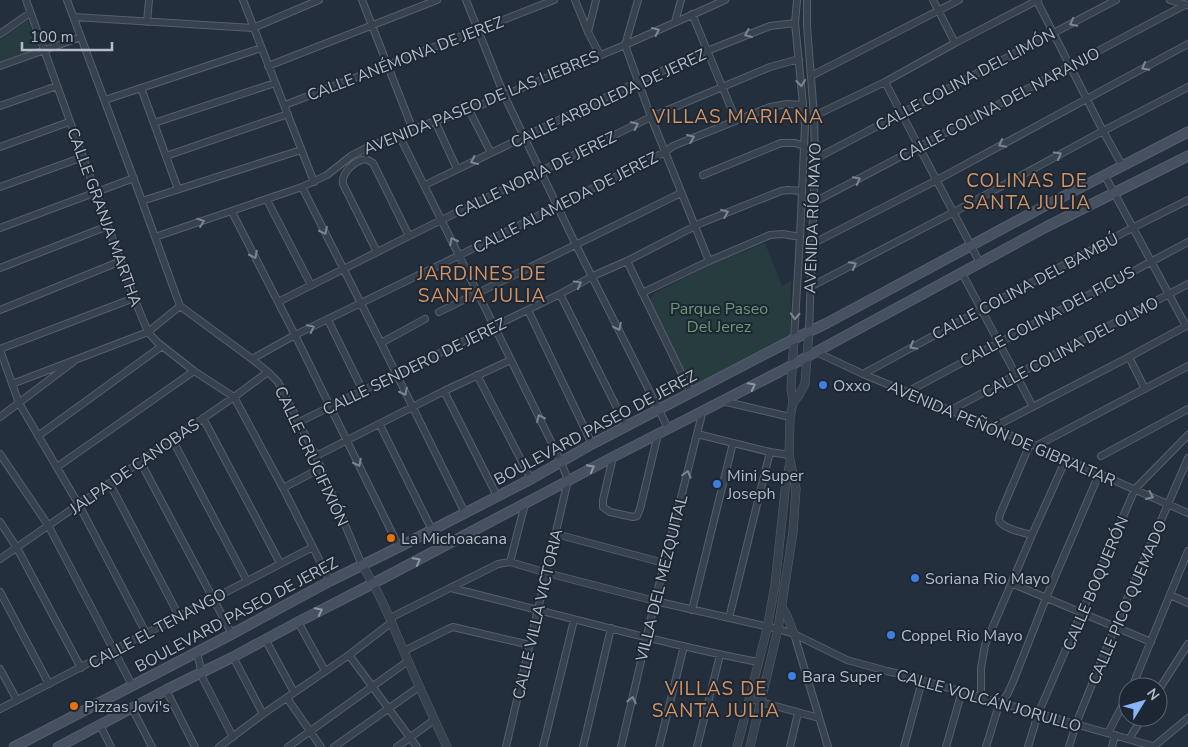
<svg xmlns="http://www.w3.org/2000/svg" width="1188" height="747" viewBox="0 0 1188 747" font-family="'Nunito Sans',sans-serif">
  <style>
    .green { fill: #263c3f }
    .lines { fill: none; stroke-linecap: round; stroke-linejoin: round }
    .minor-casing { stroke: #565f6c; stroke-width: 8 }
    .tertiary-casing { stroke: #565f6c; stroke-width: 9 }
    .secondary-casing { stroke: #565f6c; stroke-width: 11 }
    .minor { stroke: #38414e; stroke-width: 6 }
    .tertiary { stroke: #38414e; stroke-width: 8 }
    .secondary { stroke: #465061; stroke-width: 9 }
    .oneway { stroke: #7c8592 }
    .oneway2 { stroke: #8e96a5 }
    .shop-dot { fill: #3f7fe0; stroke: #1d2633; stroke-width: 2 }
    .food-dot { fill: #e8710a; stroke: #1d2633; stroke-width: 2 }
    .labels { text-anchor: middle; stroke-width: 4; stroke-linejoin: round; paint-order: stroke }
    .street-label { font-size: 16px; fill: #b4bcc9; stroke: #1d2633 }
    .park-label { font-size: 16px; fill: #6b9a76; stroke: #1d2633 }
    .poi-label { font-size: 16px; fill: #b4bcc9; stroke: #1d2633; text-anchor: start }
    .quarter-label { font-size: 19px; letter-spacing: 1px; fill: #d59563; stroke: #1d2633 }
  </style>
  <rect width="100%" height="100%" fill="#242f3e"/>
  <path class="green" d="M 28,20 L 38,49 L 0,63 L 0,40 Z
    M 765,243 L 782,286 L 791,281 L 790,338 L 695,387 L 692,386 L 652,306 C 650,300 650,298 655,293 L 711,264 Z"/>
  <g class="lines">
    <g class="minor-casing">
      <path id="minor" d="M 26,0 L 134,298 L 148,332 L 157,342 L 194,371 L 234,397 L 283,488 L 330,581
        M 67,0 L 142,201 L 180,306 L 252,359 L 268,372 L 278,382 L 316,456 L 362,565
        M 243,0 L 314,182
        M 362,0 L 413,130
        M 466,0 L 504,95 L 576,245 L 668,428
        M 575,0 L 588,32 L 600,55
        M 638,0 L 625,45 L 651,117 L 709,261
        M 807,0 L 807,26 L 814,116 L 815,159 L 809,332
        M 933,0 L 955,43
        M 1170,0 L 1187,5
        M 1037,1 L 1103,131 L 1123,167
        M 692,14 L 736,120
        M 74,17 L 253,28 L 319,0
        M 147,22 L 149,0
        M 675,22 L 681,0
        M 588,32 L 596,0
        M 0,34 L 30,13
        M 0,66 L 81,37
        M 268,66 L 437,0
        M 811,76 L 959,0
        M 885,82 L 980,263
        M 141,88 L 178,189
        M 105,100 L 261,48
        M 285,105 L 554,0
        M 0,106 L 57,86
        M 469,110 L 491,153
        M 814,116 L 885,82 L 955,43 L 1038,0
        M 435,121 L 457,169
        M 154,123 L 275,83
        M 399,135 L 511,360 L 561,462 L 568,480 L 506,747
        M 0,147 L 69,122
        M 166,156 L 288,114
        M 815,159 L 1116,0
        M 703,175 L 781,143 L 795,143 L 804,146
        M 1105,176 L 1186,326
        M 425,185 L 637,82 L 707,51 L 770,26 L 795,23
        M 0,187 L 83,157
        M 302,187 L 381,343 L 465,513
        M 267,200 L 311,285
        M 142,201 L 301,150
        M 814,202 C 938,138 1061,70 1185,5
        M 232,212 L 295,335 L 399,547
        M 0,228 L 134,178
        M 155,237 L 302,187 L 327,175 L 351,156 L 366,148 L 435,121 L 469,110 L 625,45 L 725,0
        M 812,244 L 937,180 L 1188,44
        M 377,252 L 343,184 C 341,173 355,160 366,159 L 373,163 L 409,236
        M 627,261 L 691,393
        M 0,268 L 108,226
        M 962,273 L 1033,407
        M 810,287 L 954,212 L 1103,131 L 1188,87
        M 642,293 L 709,261 L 770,235 L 783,234 L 800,237
        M 560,294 L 626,426
        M 278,302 L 409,236 L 651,117 L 770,67 L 799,59
        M 0,310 L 121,261
        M 528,310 L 592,444
        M 439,312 L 681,193
        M 328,320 L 363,391
        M 794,339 L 800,237 L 805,125 L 795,23 L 797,0
        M 381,343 L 425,319
        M 0,349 L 134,298
        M 0,350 L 19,403 L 79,505 L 146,633
        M 816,352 L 863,374 L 1036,446 L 1188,513
        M 1129,357 L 1145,389
        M 252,359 L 295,335 L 460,255 L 665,152 L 673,146 L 770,107 L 787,104 L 803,105
        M 863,374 L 1132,228 L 1188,200
        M 477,375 L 531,479
        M 12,384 L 148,332 L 180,306
        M 444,391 L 497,496
        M 907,392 L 1188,242
        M 722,401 L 790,417
        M 951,410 L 1016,375 L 1188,284
        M 0,417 L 73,362
        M 203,418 L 280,563
        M 299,422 L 560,294 L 593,276 L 627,261 L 701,223 L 781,191 L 788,190 L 802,191
        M 380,425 L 432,530
        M 992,428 L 1129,357 L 1188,325
        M 697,434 L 770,452 L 789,455
        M 38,436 L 162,346
        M 172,439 L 247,581
        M 1030,444 L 1001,512 C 1000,514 999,518 999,520 C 1001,528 1024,533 1032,535
        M 1036,446 L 1188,366
        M 0,454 L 48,525 L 132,685
        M 316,456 L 444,391 L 511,360
        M 1101,456 L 1188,409
        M 613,457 L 603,500 L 603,507 L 610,512 L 633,517 L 637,516 L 640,509 L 658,434
        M 140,461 L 232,634
        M 57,467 L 194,371
        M 110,484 L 179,616
        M 283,488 L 321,468
        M 0,522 L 17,548 L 81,668
        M 556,534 L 664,563
        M 0,559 L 234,397 L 268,372
        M 510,562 L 525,504
        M 1011,583 L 1151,642
        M 451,588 C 553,613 655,642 758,662
        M 0,592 L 49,684
        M 1170,595 L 1188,603
        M 692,610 L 733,443
        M 390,618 L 498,564 L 510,562 L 547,573 L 655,601 L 778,629 L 794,634 L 847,660 L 887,671 L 896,673 L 1156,747
        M 729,618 L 770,452
        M 298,622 L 325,671
        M 794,634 L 828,747
        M 265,639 L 294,692
        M 404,651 L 448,629 L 453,627 L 530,645
        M 197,652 L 203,679 L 233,737
        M 349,655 L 417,747
        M 233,657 L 263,714
        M 0,669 L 17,700
        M 1132,687 L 1188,551
        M 166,690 L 195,747
        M 1158,691 L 1188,644
        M 981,697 L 981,668 L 985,645 L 1032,535 L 1066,459
        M 287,698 L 321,747
        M 750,699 L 819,718
        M 132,708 L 152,747
        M 0,709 L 313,547
        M 100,725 L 111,747
        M 1108,733 L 1128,695
        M 1129,739 L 1143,717
        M 219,747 L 263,714 L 349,655 L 392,622
        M 288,747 L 408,661
        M 334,747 L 419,687
        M 397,747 L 434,720
        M 543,747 L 574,620
        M 583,747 L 611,628
        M 621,747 L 655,601 L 703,410
        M 659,747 L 684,646
        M 697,747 L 720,655
        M 790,747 L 798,713
        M 904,747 L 922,681
        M 946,747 L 962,691
        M 986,747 L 998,708 L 1008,693 L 1013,682 L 1046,598 L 1099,474
        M 1028,747 L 1038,714 L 1135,489 L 1188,435
        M 1069,747 L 1076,724 L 1115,627 L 1188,458
        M 1112,747 L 1115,735
        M 1153,747 L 1188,718"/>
    </g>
    <g class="tertiary-casing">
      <path id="tertiary" d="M 793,403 L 799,395 L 805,384 L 809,332
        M 362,565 C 382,596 394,629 409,663 C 421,691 434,719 447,747
        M 782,607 L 787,616 L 794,634
        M 737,747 L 767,629 L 775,585 L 786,482 L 790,463
        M 750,747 L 778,629 L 793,532 L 796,489 L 789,455 L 790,417 L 793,403 L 791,388 L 794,339"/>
    </g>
    <g class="secondary-casing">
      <path id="secondary" d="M 14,747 L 232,634 L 330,581 L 399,547 L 531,479 L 592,444 L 794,339 L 827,323 L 1041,208 L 1188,132
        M 58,747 L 166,690 L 233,657 L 298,622 L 374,583 L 613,457 L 779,372 L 1046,227 L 1188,156"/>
    </g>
    <use href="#minor" class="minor"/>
    <use href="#tertiary" class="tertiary"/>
    <use href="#secondary" class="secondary"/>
  </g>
  <defs><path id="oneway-chevron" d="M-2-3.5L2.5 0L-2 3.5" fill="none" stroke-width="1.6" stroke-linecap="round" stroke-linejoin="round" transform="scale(1.25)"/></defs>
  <g class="oneway">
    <use href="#oneway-chevron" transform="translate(1073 23) rotate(152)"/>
    <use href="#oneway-chevron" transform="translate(656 31) rotate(-25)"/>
    <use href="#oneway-chevron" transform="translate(748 34) rotate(157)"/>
    <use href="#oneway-chevron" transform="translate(1145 67) rotate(152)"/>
    <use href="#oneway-chevron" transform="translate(801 83) rotate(84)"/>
    <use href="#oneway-chevron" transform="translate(635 125) rotate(-26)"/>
    <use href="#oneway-chevron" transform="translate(691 138) rotate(-22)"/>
    <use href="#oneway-chevron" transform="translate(1002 144) rotate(151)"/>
    <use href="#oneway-chevron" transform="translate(1058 155) rotate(-29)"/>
    <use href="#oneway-chevron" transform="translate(474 161) rotate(155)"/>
    <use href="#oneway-chevron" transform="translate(857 180) rotate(-27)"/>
    <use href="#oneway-chevron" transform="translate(725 213) rotate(-22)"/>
    <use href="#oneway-chevron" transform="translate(201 222) rotate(-19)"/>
    <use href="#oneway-chevron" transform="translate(324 231) rotate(63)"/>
    <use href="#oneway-chevron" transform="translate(453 241) rotate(-117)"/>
    <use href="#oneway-chevron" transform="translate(254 255) rotate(63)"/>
    <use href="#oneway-chevron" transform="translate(853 265) rotate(-28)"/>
    <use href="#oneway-chevron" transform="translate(578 284) rotate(-29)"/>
    <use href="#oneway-chevron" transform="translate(795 316) rotate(93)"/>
    <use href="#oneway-chevron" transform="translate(618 327) rotate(64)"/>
    <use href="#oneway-chevron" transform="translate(311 328) rotate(-26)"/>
    <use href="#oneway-chevron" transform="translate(913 346) rotate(151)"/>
    <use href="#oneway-chevron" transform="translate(404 392) rotate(63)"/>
    <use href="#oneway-chevron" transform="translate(540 418) rotate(-116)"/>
    <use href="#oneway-chevron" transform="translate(358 463) rotate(63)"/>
    <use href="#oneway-chevron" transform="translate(687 474) rotate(-75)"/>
    <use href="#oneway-chevron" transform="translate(1150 496) rotate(24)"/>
    <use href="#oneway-chevron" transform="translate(632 700) rotate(-77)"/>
  </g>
  <g class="oneway2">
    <use href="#oneway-chevron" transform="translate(752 386) rotate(-27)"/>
    <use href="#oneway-chevron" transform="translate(591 468) rotate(-28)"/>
    <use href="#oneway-chevron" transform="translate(417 561) rotate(-28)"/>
    <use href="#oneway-chevron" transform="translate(319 611) rotate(-27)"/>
  </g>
  <g class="shop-dot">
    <circle cx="823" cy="385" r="5"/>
    <circle cx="717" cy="484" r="5"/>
    <circle cx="915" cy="578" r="5"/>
    <circle cx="891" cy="635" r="5"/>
    <circle cx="792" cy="676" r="5"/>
  </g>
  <g class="food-dot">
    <circle cx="391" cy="538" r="5"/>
    <circle cx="74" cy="706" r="5"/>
  </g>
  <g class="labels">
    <g class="street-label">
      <text transform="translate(405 58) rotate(-21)" y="6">CALLE ANÉMONA DE JEREZ</text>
      <text transform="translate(965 79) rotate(-28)" y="6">CALLE COLINA DEL LIMÓN</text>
      <text transform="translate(608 98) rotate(-25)" y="6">CALLE ARBOLEDA DE JEREZ</text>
      <text transform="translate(481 102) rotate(-22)" y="6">AVENIDA PASEO DE LAS LIEBRES</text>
      <text transform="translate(999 104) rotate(-28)" y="6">CALLE COLINA DEL NARANJO</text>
      <text transform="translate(535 174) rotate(-26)" y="6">CALLE NORIA DE JEREZ</text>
      <text transform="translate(565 202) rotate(-27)" y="6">CALLE ALAMEDA DE JEREZ</text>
      <text transform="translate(105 217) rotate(70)" y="6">CALLE GRANJA MARTHA</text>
      <text transform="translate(812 218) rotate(-88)" y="6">AVENIDA RÍO MAYO</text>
      <text transform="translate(1025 286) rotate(-28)" y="6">CALLE COLINA DEL BAMBÚ</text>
      <text transform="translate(1047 316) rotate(-28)" y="6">CALLE COLINA DEL FICUS</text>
      <text transform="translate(1070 347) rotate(-28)" y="6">CALLE COLINA DEL OLMO</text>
      <text transform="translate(414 366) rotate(-26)" y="6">CALLE SENDERO DE JEREZ</text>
      <text transform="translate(595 427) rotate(-28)" y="6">BOULEVARD PASEO DE JEREZ</text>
      <text transform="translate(1002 433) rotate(23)" y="6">AVENIDA PEÑÓN DE GIBRALTAR</text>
      <text transform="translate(312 456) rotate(65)" y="6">CALLE CRUCIFIXIÓN</text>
      <text transform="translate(134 466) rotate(-35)" y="6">JALPA DE CANOBAS</text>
      <text transform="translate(661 578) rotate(-76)" y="6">VILLA DEL MEZQUITAL</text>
      <text transform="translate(1095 583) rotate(-67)" y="6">CALLE BOQUERÓN</text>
      <text transform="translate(1127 602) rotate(-67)" y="6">CALLE PICO QUEMADO</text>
      <text transform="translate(236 614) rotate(-28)" y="6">BOULEVARD PASEO DE JEREZ</text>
      <text transform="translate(537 614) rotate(-77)" y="6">CALLE VILLA VICTORIA</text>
      <text transform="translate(157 628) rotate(-28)" y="6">CALLE EL TENANGO</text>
      <text transform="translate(989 700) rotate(16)" y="6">CALLE VOLCÁN JORULLO</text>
    </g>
    <g class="park-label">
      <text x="719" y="314">Parque Paseo<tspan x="719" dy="18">Del Jerez</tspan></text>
    </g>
    <g class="poi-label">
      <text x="833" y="391">Oxxo</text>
      <text x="727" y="481">Mini Super<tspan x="727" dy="18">Joseph</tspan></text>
      <text x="401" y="544">La Michoacana</text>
      <text x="925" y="584">Soriana Rio Mayo</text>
      <text x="901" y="641">Coppel Rio Mayo</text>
      <text x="802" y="682">Bara Super</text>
      <text x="84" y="712">Pizzas Jovi's</text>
    </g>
    <g class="quarter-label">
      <text x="738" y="123">VILLAS MARIANA</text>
      <text x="1027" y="187">COLINAS DE<tspan x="1027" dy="22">SANTA JULIA</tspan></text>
      <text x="482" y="280">JARDINES DE<tspan x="482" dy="22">SANTA JULIA</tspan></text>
      <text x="716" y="695">VILLAS DE<tspan x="716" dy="22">SANTA JULIA</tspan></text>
    </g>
  </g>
  <g transform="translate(1143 702) rotate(53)"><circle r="24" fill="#1d2633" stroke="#59626f"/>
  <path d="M0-4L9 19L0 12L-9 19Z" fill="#8ab4f8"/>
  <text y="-8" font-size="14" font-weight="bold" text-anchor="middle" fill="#b4bcc9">N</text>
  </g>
  <path d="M22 42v8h90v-8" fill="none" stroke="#b4bcc9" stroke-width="2.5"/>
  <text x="30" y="42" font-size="15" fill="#b4bcc9" stroke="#1d2633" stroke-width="4" paint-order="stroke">100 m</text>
</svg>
